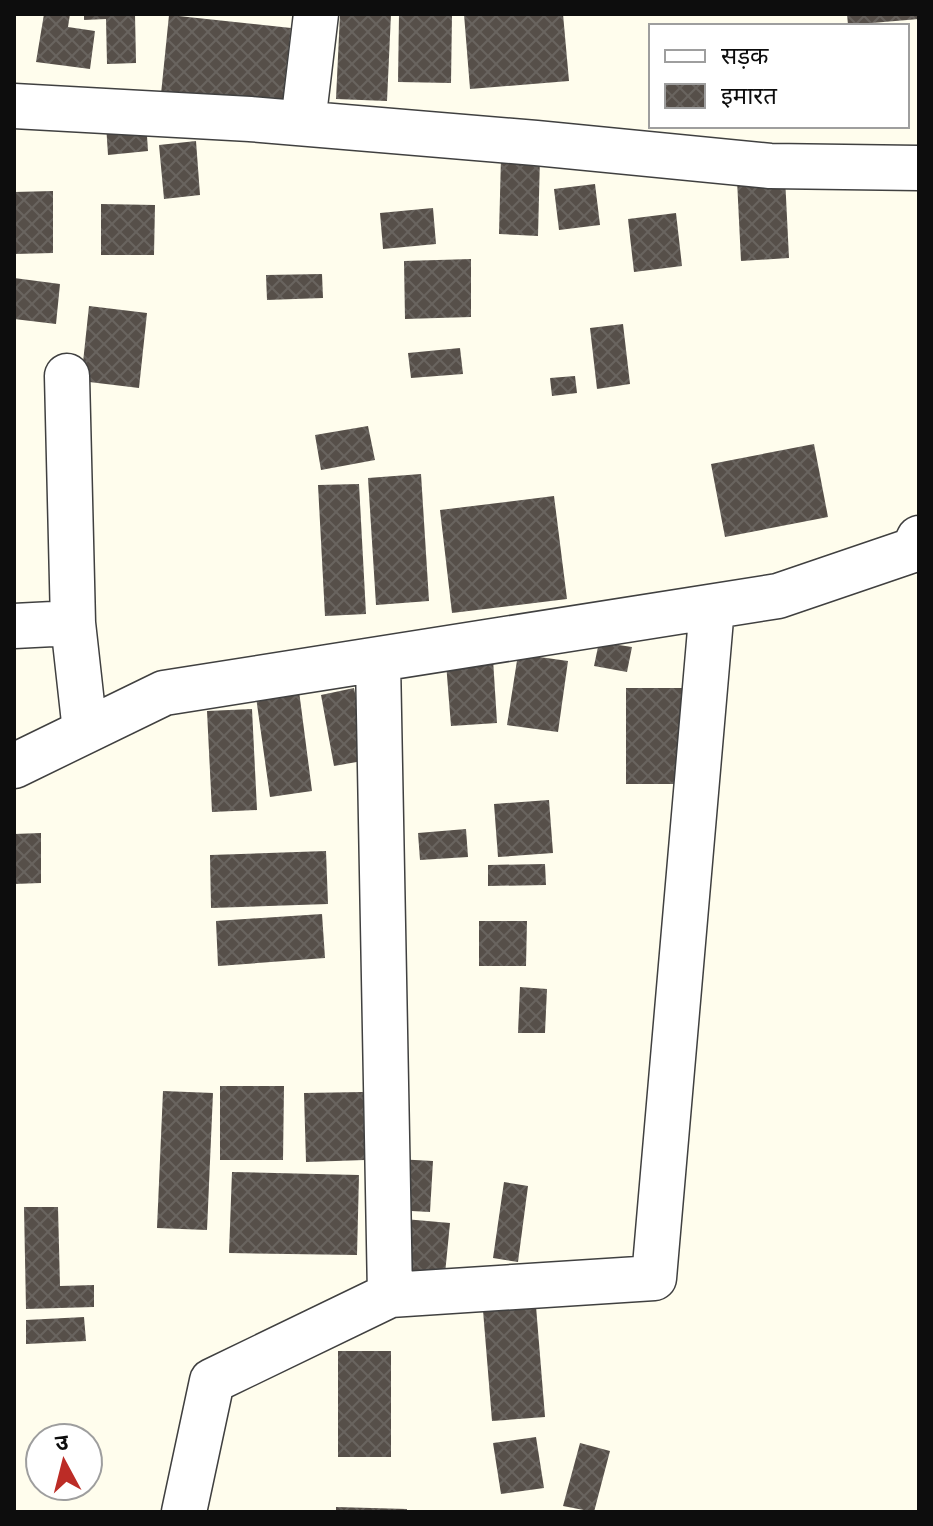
<svg xmlns="http://www.w3.org/2000/svg" width="933" height="1526" viewBox="0 0 933 1526" font-family="'Roboto Serif','Noto Sans Devanagari',serif">
  <style>
    .building { fill: url(#building-cross-hatch) }
    .lines { fill: none; stroke-linecap: round; stroke-linejoin: round }
    .minor-casing { stroke: #404040; stroke-width: 47 }
    .minor { stroke: #fff; stroke-width: 44 }
  </style>
  <defs>
    <pattern id="building-cross-hatch" width="8" height="8" patternUnits="userSpaceOnUse" patternTransform="scale(2)"><rect width="8" height="8" fill="#564f49"/><path d="M0 0l8 8M0 8l8-8" fill="none" stroke="#69645f"/></pattern>
  </defs>
  <rect width="100%" height="100%" fill="#fffded"/>
  <path class="building" d="M 44,14 L 70,14 L 68,27 L 95,31 L 90,69 L 36,62 Z
    M 84,14 L 135,14 L 136,63 L 107,64 L 106,19 L 84,20 Z
    M 340,14 L 391,14 L 387,101 L 336,99 Z
    M 399,14 L 452,14 L 451,83 L 398,82 Z
    M 464,14 L 563,14 L 569,81 L 470,89 Z
    M 847,14 L 919,14 L 919,19 L 848,25 Z
    M 169,15 L 291,28 L 282,106 L 161,94 Z
    M 146,121 L 148,151 L 108,155 L 106,124 Z
    M 196,141 L 200,195 L 164,199 L 159,145 Z
    M 501,157 L 540,157 L 538,236 L 499,234 Z
    M 785,177 L 789,258 L 741,261 L 737,180 Z
    M 595,184 L 600,225 L 559,230 L 554,189 Z
    M 53,191 L 53,253 L 14,254 L 14,192 Z
    M 101,204 L 155,205 L 154,255 L 101,255 Z
    M 433,208 L 436,244 L 383,249 L 380,213 Z
    M 676,213 L 682,266 L 634,272 L 628,219 Z
    M 471,259 L 471,317 L 405,319 L 404,261 Z
    M 322,274 L 323,298 L 267,300 L 266,275 Z
    M 14,278 L 60,284 L 56,324 L 14,319 Z
    M 89,306 L 147,313 L 139,388 L 81,381 Z
    M 623,324 L 630,384 L 597,389 L 590,328 Z
    M 460,348 L 463,374 L 411,378 L 408,353 Z
    M 575,376 L 577,393 L 552,396 L 550,378 Z
    M 368,426 L 375,460 L 321,470 L 315,435 Z
    M 814,444 L 828,517 L 725,537 L 711,464 Z
    M 421,474 L 429,601 L 376,605 L 368,478 Z
    M 359,484 L 366,614 L 325,616 L 318,485 Z
    M 554,496 L 567,599 L 452,613 L 440,510 Z
    M 599,642 L 632,647 L 627,672 L 594,666 Z
    M 518,654 L 568,661 L 558,732 L 507,725 Z
    M 493,659 L 497,723 L 451,726 L 446,663 Z
    M 354,688 L 368,760 L 334,766 L 321,695 Z
    M 626,688 L 685,688 L 685,784 L 626,784 Z
    M 299,691 L 312,791 L 270,797 L 256,697 Z
    M 252,709 L 257,810 L 212,812 L 207,711 Z
    M 549,800 L 553,853 L 498,857 L 494,804 Z
    M 466,829 L 468,857 L 420,860 L 418,833 Z
    M 41,833 L 41,883 L 14,884 L 14,834 Z
    M 326,851 L 328,904 L 211,908 L 210,855 Z
    M 545,864 L 546,885 L 488,886 L 488,865 Z
    M 322,914 L 325,958 L 218,966 L 216,921 Z
    M 479,921 L 527,921 L 526,966 L 479,966 Z
    M 520,987 L 547,989 L 545,1033 L 518,1033 Z
    M 220,1086 L 284,1086 L 283,1160 L 220,1160 Z
    M 163,1091 L 213,1093 L 207,1230 L 157,1228 Z
    M 363,1092 L 365,1160 L 306,1162 L 304,1093 Z
    M 396,1159 L 433,1161 L 430,1212 L 393,1210 Z
    M 232,1172 L 359,1175 L 357,1255 L 229,1253 Z
    M 504,1182 L 528,1186 L 518,1262 L 493,1258 Z
    M 24,1207 L 58,1207 L 60,1286 L 94,1285 L 94,1307 L 26,1309 Z
    M 393,1218 L 450,1223 L 445,1274 L 388,1269 Z
    M 535,1294 L 545,1417 L 492,1421 L 482,1298 Z
    M 84,1317 L 86,1341 L 26,1344 L 26,1320 Z
    M 338,1351 L 391,1351 L 391,1457 L 338,1457 Z
    M 536,1437 L 544,1488 L 501,1494 L 493,1443 Z
    M 580,1443 L 610,1451 L 594,1512 L 563,1506 Z
    M 336,1507 L 407,1509 L 407,1512 L 336,1512 Z"/>
  <g class="lines">
    <g class="minor-casing">
      <path id="minor" d="M 14,106 L 250,119 L 536,143 L 770,166 L 919,168
        M 303,123 L 316,14
        M 67,376 L 73,623 L 85,731
        M 14,626 L 73,623
        M 378,661 L 390,1295 L 654,1278 L 712,607
        M 14,766 L 164,693 L 778,596 L 913,550 L 919,538
        M 184,1512 L 212,1381 L 390,1295"/>
    </g>
    <use href="#minor" class="minor"/>
  </g>
  <rect width="933" height="1526" fill="none" stroke="#0d0d0d" stroke-width="32"/>
  <rect x="649" y="24" width="260" height="104" fill="#ffffff" stroke="#9e9e9e" stroke-width="2"/>
  <rect x="665" y="50" width="40" height="12" fill="#ffffff" stroke="#9e9e9e" stroke-width="2"/>
  <text x="721" y="64" font-size="24" fill="#0d0d0d">सड़क</text>
  <rect x="665" y="84" width="40" height="24" fill="url(#building-cross-hatch)" stroke="#9e9e9e" stroke-width="2"/>
  <text x="721" y="104" font-size="24" fill="#0d0d0d">इमारत</text>
  <g transform="translate(64 1462) rotate(353)"><circle r="38" fill="#ffffff" stroke="#9e9e9e" stroke-width="2"/>
  <path d="M0-6L14 30L0 20L-14 30Z" fill="#bc2c26"/>
  <text y="-12" font-size="22" font-weight="bold" text-anchor="middle" fill="#0d0d0d">उ</text>
  </g>
</svg>
